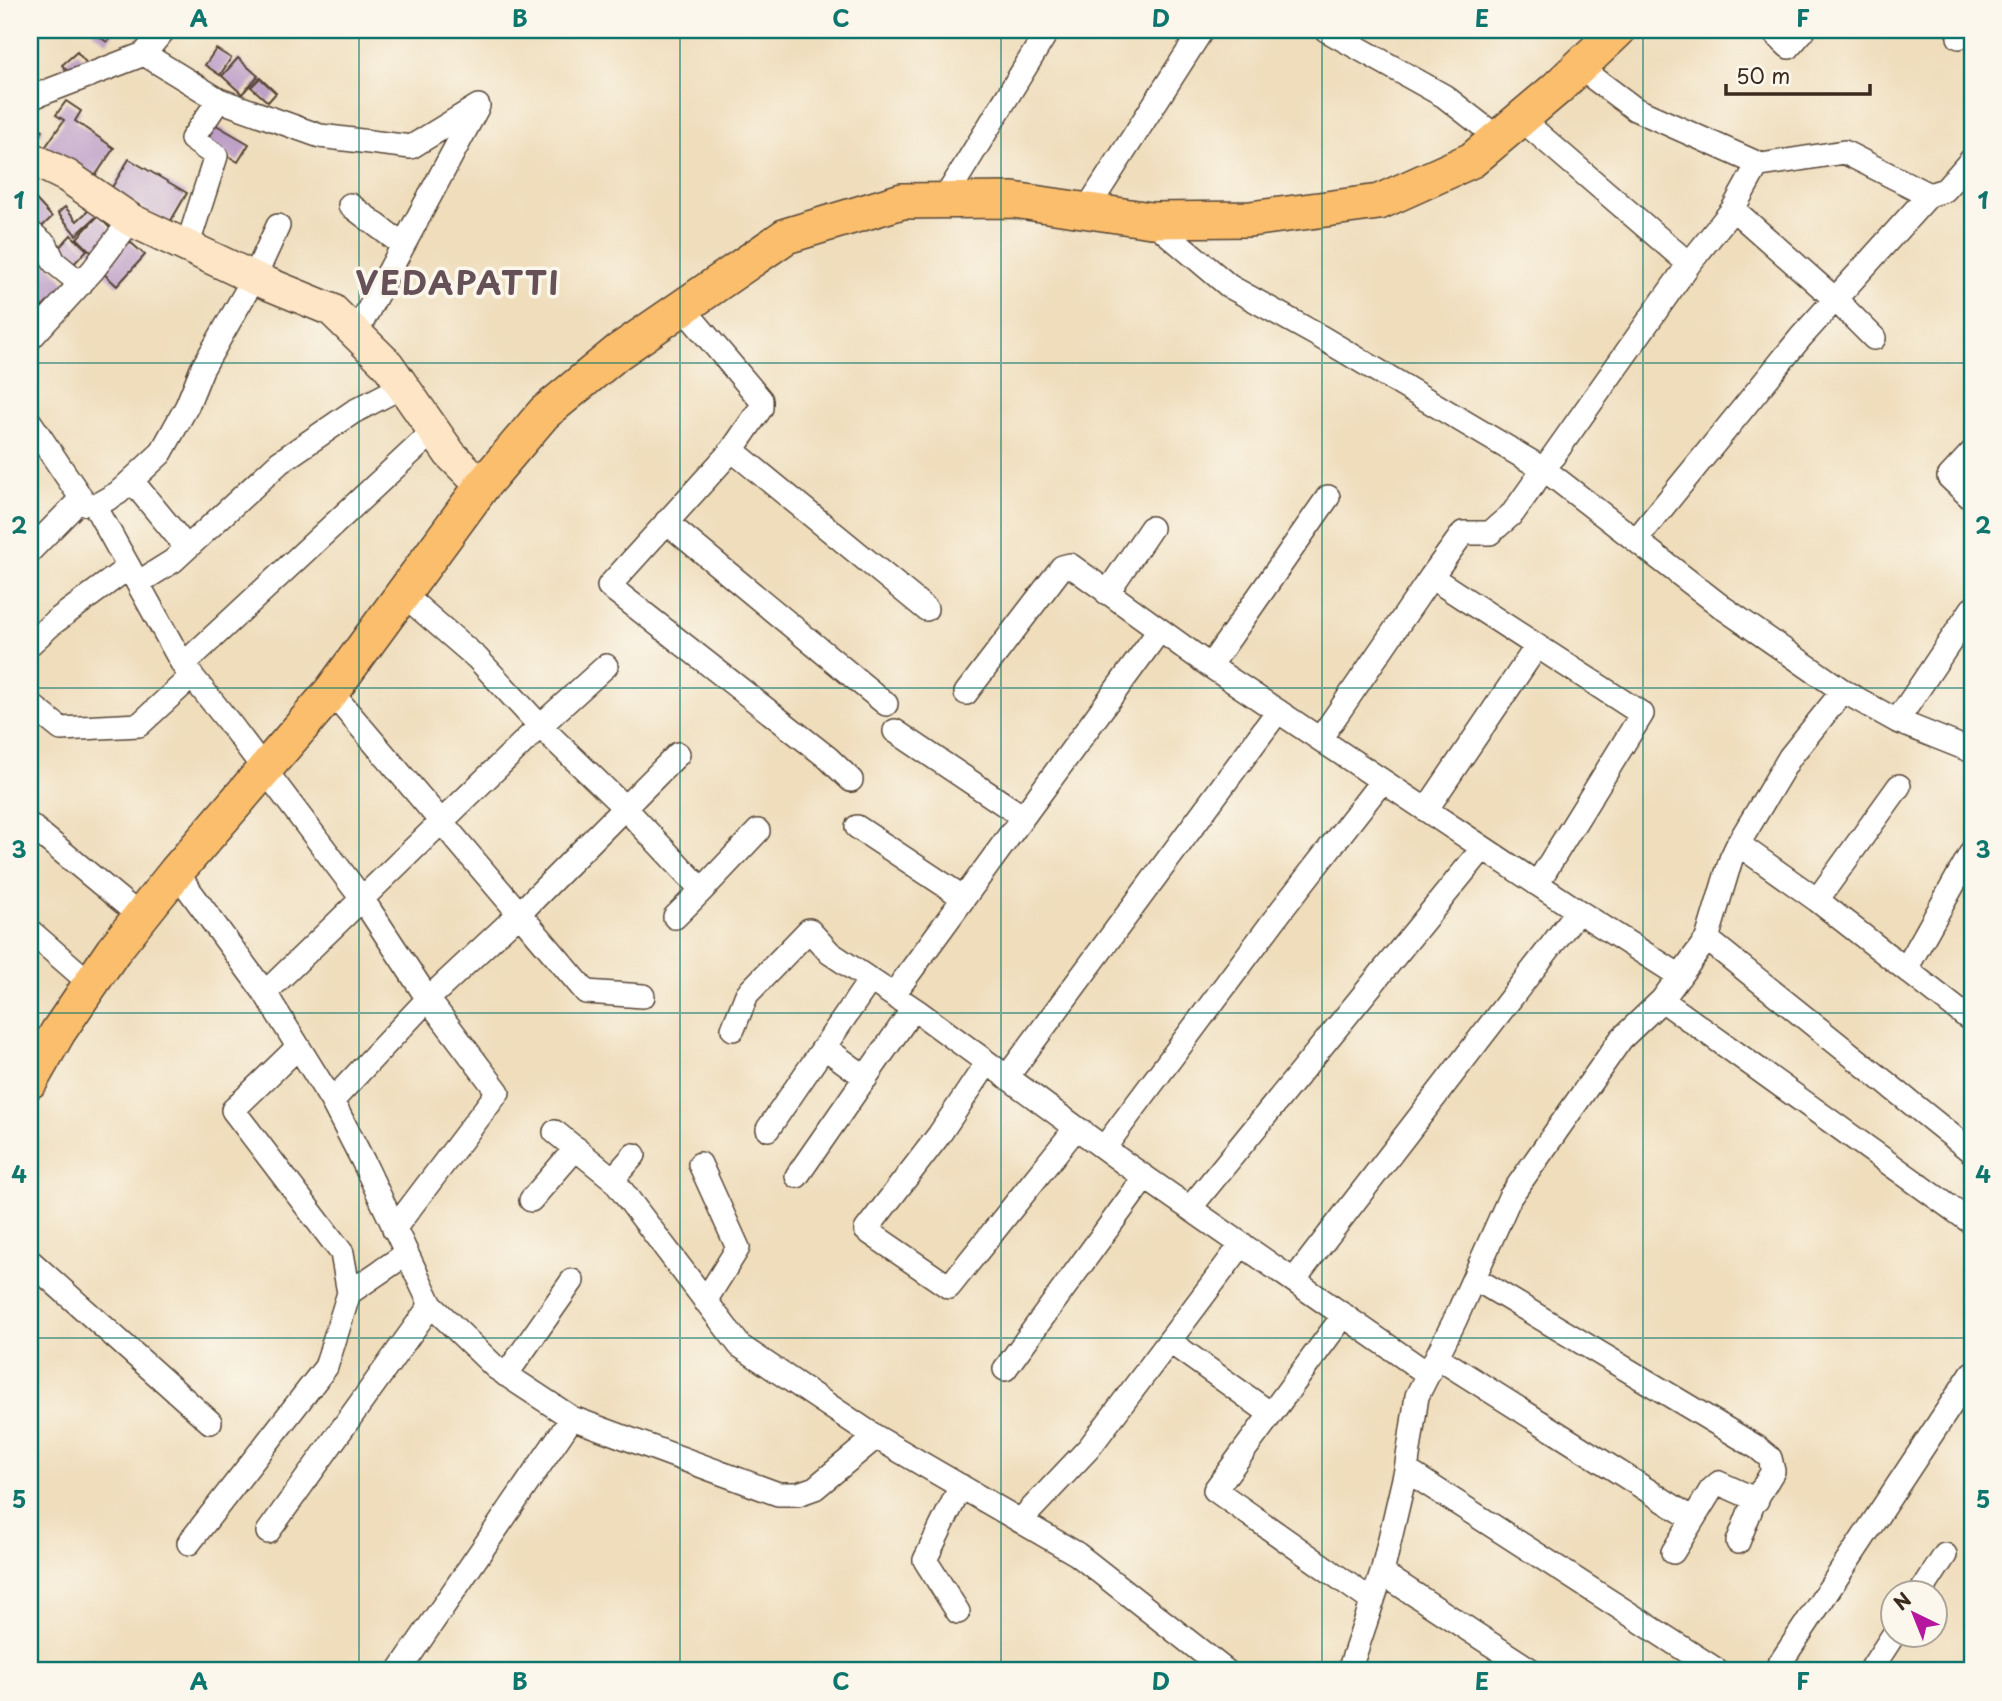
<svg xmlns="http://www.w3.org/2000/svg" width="2002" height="1701" viewBox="0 0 2002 1701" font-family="'Playpen Sans',sans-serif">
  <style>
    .building { fill: #ba9ac5 }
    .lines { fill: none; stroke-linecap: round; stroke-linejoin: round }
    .street-casing { stroke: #564536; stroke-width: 26 }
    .secondary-casing { stroke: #564536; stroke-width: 35 }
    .primary-casing { stroke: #564536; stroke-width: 38 }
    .street { stroke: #fff; stroke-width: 23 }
    .secondary { stroke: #fde5c5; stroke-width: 32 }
    .primary { stroke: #fabe6d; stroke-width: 35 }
    .grid { fill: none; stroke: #0f766e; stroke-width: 2; stroke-opacity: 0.55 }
    .labels { text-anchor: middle; stroke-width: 7; stroke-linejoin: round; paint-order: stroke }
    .district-label { font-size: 32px; font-weight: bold; letter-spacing: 2px; fill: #675158; stroke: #fbf7ec }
    .neatline { fill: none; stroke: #0f766e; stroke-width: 2.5 }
    .grid-label { font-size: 23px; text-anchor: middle; font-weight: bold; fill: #0f766e }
  </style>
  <rect width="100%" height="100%" fill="#fbf7ec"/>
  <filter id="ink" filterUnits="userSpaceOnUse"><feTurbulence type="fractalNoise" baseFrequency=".0143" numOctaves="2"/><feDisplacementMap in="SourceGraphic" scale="14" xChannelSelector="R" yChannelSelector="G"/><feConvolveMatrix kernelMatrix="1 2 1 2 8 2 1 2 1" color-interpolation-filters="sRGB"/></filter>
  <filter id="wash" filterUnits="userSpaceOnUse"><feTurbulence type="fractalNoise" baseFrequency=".00686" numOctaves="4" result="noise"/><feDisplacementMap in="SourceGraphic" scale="28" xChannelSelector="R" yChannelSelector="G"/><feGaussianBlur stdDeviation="1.57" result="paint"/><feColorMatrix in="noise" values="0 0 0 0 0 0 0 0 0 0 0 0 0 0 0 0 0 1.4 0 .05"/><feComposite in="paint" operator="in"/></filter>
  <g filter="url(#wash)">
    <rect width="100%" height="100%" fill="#efddbb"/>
    <g id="blocks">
      <path class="building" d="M 94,30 L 116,30 L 107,42 L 92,32 Z
        M 133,30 L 157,30 L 145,42 Z
        M 216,49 L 231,58 L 220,75 L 205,65 Z
        M 77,52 L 89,66 L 73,78 L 62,65 Z
        M 238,58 L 258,76 L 242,94 L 222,76 Z
        M 260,78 L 276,93 L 268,102 L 251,87 Z
        M 66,101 L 81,111 L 75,121 L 114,148 L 89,185 L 42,152 L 64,120 L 56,115 Z
        M 211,122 L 249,144 L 238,162 L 201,140 Z
        M 32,124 L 43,130 L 34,145 L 30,142 L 30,129 Z
        M 129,159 L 187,193 L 169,224 L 111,189 Z
        M 30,193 L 52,217 L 34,234 L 30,230 Z
        M 65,207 L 77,221 L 90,209 L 97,216 L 76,235 L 58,213 Z
        M 98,216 L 115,233 L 94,255 L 77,238 Z
        M 71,235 L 87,250 L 68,270 L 52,255 Z
        M 129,241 L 145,255 L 117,286 L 101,271 Z
        M 41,255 L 71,289 L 46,311 L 32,296 L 36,293 L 39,295 L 30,285 L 30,265 Z"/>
    </g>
  </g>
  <g filter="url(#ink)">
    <use href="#blocks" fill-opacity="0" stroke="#564536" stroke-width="2"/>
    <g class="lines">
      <g class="street-casing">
        <path id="street" d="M 1326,30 L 1444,96 L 1498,138
          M 1771,30 L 1789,47 L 1804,30
          M 1959,37 L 1965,30
          M 144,54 L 164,30
          M 1579,67 L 1635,109 L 1761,165 L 1844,152 L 1929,195 L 1945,190 L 1972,159
          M 30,98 L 144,54 L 219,100 L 320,136 L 411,147 L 478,106
          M 1521,119 L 1689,264
          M 944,200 L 1048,30
          M 350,205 L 403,245
          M 1733,209 L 1836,300 L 1874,338
          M 1085,212 L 1202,30
          M 1151,220 L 1229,286 L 1319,336 L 1545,470 L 1722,607 L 1843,691 L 1897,721 L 1972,751
          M 30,232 L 46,245 L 54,262 L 81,284
          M 187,247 L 216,156 L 192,139 L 219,100
          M 683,308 L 761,400 L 761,408 L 732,450 L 609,586 L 828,758 L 851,780
          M 356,333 L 477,108
          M 30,339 L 93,270 L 131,220
          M 30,422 L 84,502
          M 732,450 L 926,609
          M 1972,452 L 1949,477 L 1972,499
          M 132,481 L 187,548
          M 95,506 L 183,665 L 231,725 L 363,900 L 428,999 L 498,1092 L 394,1229
          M 666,522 L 886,704
          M 1636,540 L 1801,337 L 1929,195
          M 30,551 L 75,505 L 84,502 L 95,506 L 118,493 L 161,453 L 187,406 L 202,369 L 254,278 L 278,226
          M 138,583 L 173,561 L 280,462 L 353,412 L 403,386
          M 1107,593 L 1151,528
          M 404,595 L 477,658 L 540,726 L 624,807 L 702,890 L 758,831
          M 30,644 L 53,623 L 129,567
          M 183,665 L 434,431
          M 1210,666 L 1328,497
          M 331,692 L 586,992 L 643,996
          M 966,693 L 1062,567 L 1070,565 L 1210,666 L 1578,911 L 1680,976
          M 30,704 L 61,729 L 139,725 L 192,676
          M 1897,721 L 1972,609
          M 895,731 L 1023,817
          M 1320,739 L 1431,577
          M 1426,810 L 1537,646
          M 30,825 L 141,917
          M 857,827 L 964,898
          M 1738,844 L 1817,900 L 1972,1021
          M 176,872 L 265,993 L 332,1101 L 363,1161 L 431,1305 L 496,1368 L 572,1418 L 778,1494 L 798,1494 L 815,1488 L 876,1437 L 740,1346 L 613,1179 L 555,1132
          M 1537,884 L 1642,714 L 1431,577 L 1463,533 L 1490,533 L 1513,513 L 1689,264 L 1733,209 L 1758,164
          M 1817,900 L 1899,786
          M 675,917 L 702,890
          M 30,931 L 91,984
          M 1707,939 L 1972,1152
          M 1906,969 L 1972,851
          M 265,993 L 540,726 L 606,666
          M 893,995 L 1159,631
          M 1662,1000 L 1972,1223
          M 733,1029 L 747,994 L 809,930 L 830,953 L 917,1011 L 1123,1162 L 1428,1374
          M 824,1047 L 866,1078
          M 987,1063 L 939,1135 L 866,1230 L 949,1287 L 1076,1128
          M 1007,1077 L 1278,711
          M 332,1101 L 428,999 L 519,914 L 678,754
          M 768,1129 L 870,980
          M 1104,1148 L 1283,908 L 1382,781
          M 700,1164 L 738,1248 L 705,1301
          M 797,1176 L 913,1009
          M 613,1179 L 634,1155
          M 531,1200 L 576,1148
          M 1190,1208 L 1483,848
          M 30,1261 L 210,1422
          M 1474,1278 L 1758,1448 L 1770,1458 L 1773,1471 L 1752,1506 L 1738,1542
          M 1294,1280 L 1578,911
          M 349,1293 L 406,1254
          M 1344,1315 L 1215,1490 L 1372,1601
          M 1169,1341 L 1271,1414
          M 1437,1357 L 1693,1519
          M 1005,1369 L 1145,1177
          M 506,1375 L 572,1281
          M 876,1437 L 1077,1554 L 1226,1671
          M 1406,1470 L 1718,1671
          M 1020,1521 L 1089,1448 L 1242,1244
          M 268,1532 L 431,1305
          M 189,1543 L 326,1367 L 349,1293 L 342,1253 L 233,1110 L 298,1047
          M 1673,1552 L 1711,1490 L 1719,1483 L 1757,1500
          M 1382,1573 L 1532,1671
          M 1921,1592 L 1945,1555
          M 958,1612 L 925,1560 L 961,1486
          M 399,1671 L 572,1418
          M 1349,1671 L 1382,1573 L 1406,1470 L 1417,1396 L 1455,1320 L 1510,1197 L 1621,1039 L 1662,1000 L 1707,939 L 1731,859 L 1738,844 L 1790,757 L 1843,691
          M 1775,1671 L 1972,1373
          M 1870,1671 L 1894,1634"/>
      </g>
      <g class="secondary-casing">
        <path id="secondary" d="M 30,158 L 67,176 L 131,220 L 254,278 L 332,310 L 388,365 L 450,454 L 482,486"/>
      </g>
      <g class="primary-casing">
        <path id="primary" d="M 30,1081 L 58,1032 L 113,951 L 176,872 L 331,692 L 482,486 L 544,413 L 618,352 L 786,236 L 902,201 L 1013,200 L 1151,220 L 1250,219 L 1379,202 L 1472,160 L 1556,89 L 1618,30"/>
      </g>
      <use href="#street" class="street"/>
      <use href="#secondary" class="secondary"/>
      <use href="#primary" class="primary"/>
    </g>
  </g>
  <path class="grid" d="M 359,30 L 359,1671M 680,30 L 680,1671M 1001,30 L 1001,1671M 1322,30 L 1322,1671M 1643,30 L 1643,1671M 30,363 L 1972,363M 30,688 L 1972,688M 30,1013 L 1972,1013M 30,1338 L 1972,1338"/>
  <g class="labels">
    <g class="district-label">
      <text x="458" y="295">VEDAPATTI</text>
    </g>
  </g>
  <rect width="2002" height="1701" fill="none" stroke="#fbf7ec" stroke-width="77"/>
  <g transform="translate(1914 1614) rotate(317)"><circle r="33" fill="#fbf7ec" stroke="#aea59a" stroke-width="2"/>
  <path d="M0-5L12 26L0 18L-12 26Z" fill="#b5179e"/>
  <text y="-10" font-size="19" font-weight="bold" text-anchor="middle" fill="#3b2a1e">N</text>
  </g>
  <path d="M1726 84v10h144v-10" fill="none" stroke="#3b2a1e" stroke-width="3.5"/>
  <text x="1736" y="84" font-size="21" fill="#3b2a1e" stroke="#fbf7ec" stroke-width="5" paint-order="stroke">50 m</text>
  <rect x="38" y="38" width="1926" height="1624" class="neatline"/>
  <g class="grid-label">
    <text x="199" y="27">A</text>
    <text x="520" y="27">B</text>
    <text x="841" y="27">C</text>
    <text x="1161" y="27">D</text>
    <text x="1482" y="27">E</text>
    <text x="1803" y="27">F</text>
    <text x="19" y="209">1</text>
    <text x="1983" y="209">1</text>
    <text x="19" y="534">2</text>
    <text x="1983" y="534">2</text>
    <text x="19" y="858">3</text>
    <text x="1983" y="858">3</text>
    <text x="19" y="1183">4</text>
    <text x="1983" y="1183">4</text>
    <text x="19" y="1508">5</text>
    <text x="1983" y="1508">5</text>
    <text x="199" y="1690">A</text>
    <text x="520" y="1690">B</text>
    <text x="841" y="1690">C</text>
    <text x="1161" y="1690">D</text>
    <text x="1482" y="1690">E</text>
    <text x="1803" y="1690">F</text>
  </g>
</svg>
